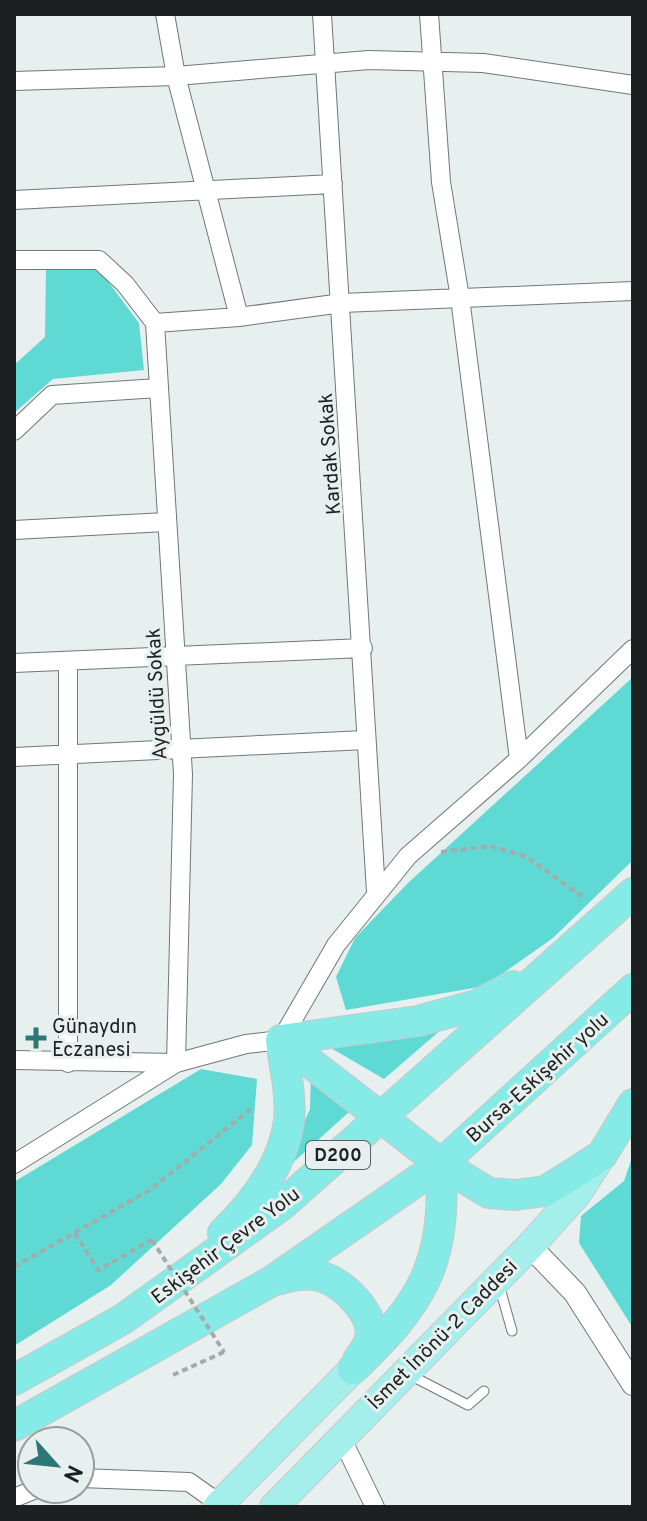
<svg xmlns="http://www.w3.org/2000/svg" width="647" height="1521" viewBox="0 0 647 1521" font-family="Overpass,sans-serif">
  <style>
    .green { fill: #5ed9d4 }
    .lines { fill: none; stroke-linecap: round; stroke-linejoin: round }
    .service-casing { stroke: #707777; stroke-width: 11 }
    .minor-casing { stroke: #707777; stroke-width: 20 }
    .tertiary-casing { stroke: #707777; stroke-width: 24 }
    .primary-casing { stroke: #c9c9c9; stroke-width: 30 }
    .trunk-casing { stroke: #c9c9c9; stroke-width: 32 }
    .path { stroke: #a4abaa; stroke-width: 4; stroke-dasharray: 6 4; stroke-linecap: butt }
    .service { stroke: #fff; stroke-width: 9 }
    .minor { stroke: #fff; stroke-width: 18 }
    .tertiary { stroke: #fff; stroke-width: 22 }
    .primary { stroke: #a4efec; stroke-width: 28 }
    .trunk { stroke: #86eae6; stroke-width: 30 }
    .path-bridge { stroke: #a4abaa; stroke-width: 4; stroke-dasharray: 6 4; stroke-linecap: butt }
    .poi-dot { fill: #2d7774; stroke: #e7f0ef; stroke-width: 3 }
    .labels { text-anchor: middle; stroke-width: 6; stroke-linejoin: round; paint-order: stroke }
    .shield { fill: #e7f0ef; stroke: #5a5e5e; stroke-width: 2 }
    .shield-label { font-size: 18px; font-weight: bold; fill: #1d2020 }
    .street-label { font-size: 20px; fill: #1d2020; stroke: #e7f0ef }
    .poi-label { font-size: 20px; fill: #1d2020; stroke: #e7f0ef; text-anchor: start }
  </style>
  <rect width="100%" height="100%" fill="#e7f0ef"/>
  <path class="green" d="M 46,267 L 98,268 L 139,323 L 144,370 L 53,379 L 14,413 L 14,365 L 45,337 Z
    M 633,677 L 633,860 L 553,938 L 485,986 L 346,1010 L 336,977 L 355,938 L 408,883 Z
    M 450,1022 L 384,1079 L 324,1044 Z
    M 201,1069 L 257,1079 L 252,1145 L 221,1184 L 111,1285 L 14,1346 L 14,1182 Z
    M 311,1070 L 359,1103 L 287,1168 L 285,1165 L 310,1109 Z
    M 633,1155 L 633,1328 L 579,1243 L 581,1216 L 624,1181 Z"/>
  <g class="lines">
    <g class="service-casing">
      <path id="service" d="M 499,1285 L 512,1331
        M 408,1374 L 468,1405 L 484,1391"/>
    </g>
    <g class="minor-casing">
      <path id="minor" d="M 165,14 L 176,76 L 239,317
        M 322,14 L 376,892
        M 429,14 L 441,182 L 460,298 L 519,759
        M 14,81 L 176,76 L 369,60 L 483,63 L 633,85
        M 14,200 L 333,184
        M 14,260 L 99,260 L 125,284 L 155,323
        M 155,323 L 183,774 L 176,1063
        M 155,323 L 239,317 L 342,303 L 633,291
        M 14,431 L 52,395 L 158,388
        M 14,530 L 166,522
        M 68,662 L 68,1063
        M 14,663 L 363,648
        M 14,757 L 365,740
        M 14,1060 L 176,1063 L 246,1044 L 281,1040 L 336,945 L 408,856 L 519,759 L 633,649
        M 14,1164 L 176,1063
        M 341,1437 L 375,1507
        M 80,1478 L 189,1482 L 220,1504
        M 14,1498 L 36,1489"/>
    </g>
    <g class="tertiary-casing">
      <path id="tertiary" d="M 530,1246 L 575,1293 L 633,1384"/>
    </g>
    <g class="primary-casing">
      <path id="primary" d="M 217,1507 L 353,1369
        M 274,1507 L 530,1246 L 577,1194 L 602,1155"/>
    </g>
    <g class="trunk-casing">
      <path id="trunk" d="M 281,1040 L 441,1164 L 489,1193 L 515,1195 L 545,1191 L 579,1170 L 602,1155 L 633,1104
        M 281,1040 L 418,1021 L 477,1005 L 513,986
        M 223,1233 C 254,1203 283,1165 289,1121 C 292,1096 284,1065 281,1040
        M 280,1279 C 294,1275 309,1272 323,1277 C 345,1285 375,1314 370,1338 C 369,1345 362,1354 358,1360
        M 353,1369 C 424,1301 446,1264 441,1164
        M 14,1380 L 123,1319 L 282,1205 L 633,893
        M 14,1426 L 272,1281 L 441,1164 L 633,989"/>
    </g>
    <path class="path" d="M 441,852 L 490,846 L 527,857 L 584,898
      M 75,1233 L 98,1270 L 152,1240
      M 14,1267 L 150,1190 L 252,1108
      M 173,1375 L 224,1352"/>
    <use href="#service" class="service"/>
    <use href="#minor" class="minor"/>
    <use href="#tertiary" class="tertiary"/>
    <use href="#primary" class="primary"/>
    <use href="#trunk" class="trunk"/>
    <path class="path-bridge" d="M 152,1240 L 224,1352"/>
  </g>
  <path class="poi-dot" d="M32 1026h8v8h8v8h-8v8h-8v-8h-8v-8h8z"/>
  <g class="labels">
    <rect class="shield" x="306" y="1141" width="64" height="28" rx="6"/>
    <g class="shield-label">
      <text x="338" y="1161">D200</text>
    </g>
    <g class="street-label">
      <text transform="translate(329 454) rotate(-94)" y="7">Kardak Sokak</text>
      <text transform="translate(156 694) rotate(-93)" y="7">Aygüldü Sokak</text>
      <text transform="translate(537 1077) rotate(-42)" y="7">Bursa-Eskişehir yolu</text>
      <text transform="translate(225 1245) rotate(-37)" y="7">Eskişehir Çevre Yolu</text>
      <text transform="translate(442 1334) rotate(-45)" y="7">İsmet İnönü-2 Caddesi</text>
    </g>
    <g class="poi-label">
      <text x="52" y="1033">Günaydın<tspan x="52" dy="23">Eczanesi</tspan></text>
    </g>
  </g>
  <rect width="647" height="1521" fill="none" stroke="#1d2020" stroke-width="32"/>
  <g transform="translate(56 1465) rotate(117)"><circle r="38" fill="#e7f0ef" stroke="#969d9c" stroke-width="2"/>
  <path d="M0-6L14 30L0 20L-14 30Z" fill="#2d7774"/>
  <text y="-12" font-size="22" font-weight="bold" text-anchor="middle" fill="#1d2020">N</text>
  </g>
</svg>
